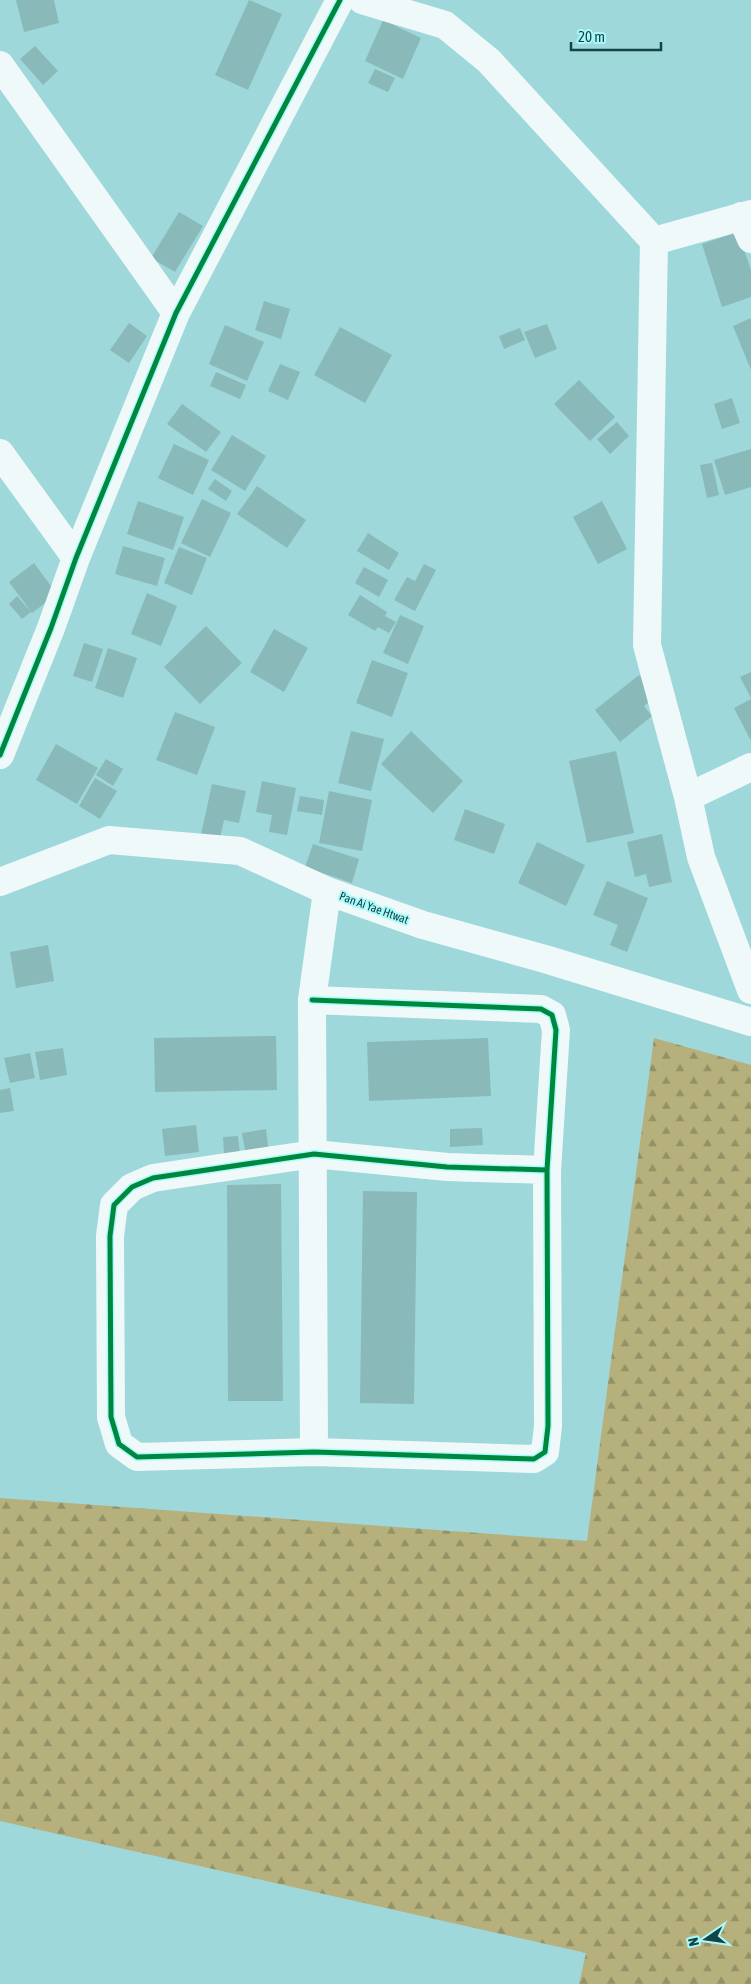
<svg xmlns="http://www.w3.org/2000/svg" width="751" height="1984" viewBox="0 0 751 1984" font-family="'Asap Condensed',sans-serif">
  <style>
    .forest { fill: url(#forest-firs) }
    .building { fill: #8ab9ba }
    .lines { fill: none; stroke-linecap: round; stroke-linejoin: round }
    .minor { stroke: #f0f9f9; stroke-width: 28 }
    .cycleway-casing { stroke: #a8fafb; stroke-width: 8 }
    .cycleway { stroke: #00873e; stroke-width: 5 }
    .labels { text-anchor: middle; stroke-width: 4; stroke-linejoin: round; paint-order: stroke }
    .street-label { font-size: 12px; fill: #154445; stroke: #a8fafb }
  </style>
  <defs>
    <pattern id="forest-firs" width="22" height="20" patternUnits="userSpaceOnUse" patternTransform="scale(1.25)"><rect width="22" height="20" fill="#b6b17c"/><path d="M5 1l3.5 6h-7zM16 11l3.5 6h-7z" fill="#939267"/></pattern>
  </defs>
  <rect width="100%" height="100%" fill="#9ed8da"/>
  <path class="forest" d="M 654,1038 L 751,1065 L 751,1984 L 579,1984 L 586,1953 L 0,1821 L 0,1498 L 587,1541 Z"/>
  <path class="building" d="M 16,0 L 54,0 L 59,23 L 24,32 Z
    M 249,0 L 282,14 L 248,90 L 215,75 Z
    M 383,20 L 421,38 L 403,79 L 365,61 Z
    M 35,46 L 58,71 L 43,85 L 20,59 Z
    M 375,69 L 395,78 L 388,92 L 368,83 Z
    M 179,212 L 203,226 L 175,272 L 151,258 Z
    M 738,232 L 751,270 L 751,297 L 722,307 L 702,244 Z
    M 264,301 L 290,309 L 281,339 L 255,330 Z
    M 751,318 L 751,370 L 733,326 Z
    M 129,323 L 147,336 L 129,363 L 110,350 Z
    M 547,324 L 557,349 L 535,358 L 524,332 Z
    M 225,325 L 264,342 L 247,381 L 209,364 Z
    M 340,327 L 392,355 L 365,403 L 314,375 Z
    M 520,328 L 525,340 L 504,349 L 499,336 Z
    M 280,364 L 300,372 L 288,400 L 268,391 Z
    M 216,372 L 246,385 L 240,399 L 210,386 Z
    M 579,380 L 615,417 L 590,441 L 554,404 Z
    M 732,398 L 740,423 L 722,429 L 714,404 Z
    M 182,404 L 221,432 L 206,452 L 167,424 Z
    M 617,422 L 629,436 L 610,454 L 597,439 Z
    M 232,435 L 266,456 L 245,491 L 211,470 Z
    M 174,444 L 209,460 L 193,495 L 158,478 Z
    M 751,449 L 751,487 L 725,495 L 714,460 Z
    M 712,463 L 719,495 L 707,498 L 700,465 Z
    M 215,479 L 232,491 L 226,501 L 208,489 Z
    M 257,486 L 306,520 L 287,548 L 237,514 Z
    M 202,499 L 231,513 L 210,557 L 181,543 Z
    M 138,501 L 184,517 L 173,550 L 127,534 Z
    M 602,501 L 627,549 L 598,564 L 573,517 Z
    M 368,533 L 399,553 L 389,570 L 357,551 Z
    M 123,546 L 165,558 L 157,586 L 115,574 Z
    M 179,547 L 207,558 L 192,595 L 164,583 Z
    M 34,563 L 57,594 L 32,613 L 9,582 Z
    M 424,564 L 436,570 L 415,611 L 394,600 L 407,577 L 415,581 Z
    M 364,567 L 388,580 L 379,597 L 355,583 Z
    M 147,593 L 177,606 L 161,646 L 131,634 Z
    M 360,595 L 387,612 L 385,616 L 396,622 L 389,633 L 378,627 L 375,631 L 348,615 Z
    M 17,596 L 31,612 L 22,619 L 9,604 Z
    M 400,615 L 424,626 L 408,664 L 383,653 Z
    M 206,626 L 242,663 L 200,704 L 164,667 Z
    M 274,629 L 308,648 L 284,692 L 250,672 Z
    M 84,643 L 103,649 L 92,682 L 73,676 Z
    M 108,648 L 137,658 L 123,698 L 95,688 Z
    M 372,660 L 408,673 L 392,717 L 356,703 Z
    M 751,672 L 751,698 L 740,677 Z
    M 639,675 L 656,697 L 644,706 L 652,716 L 620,742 L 595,710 Z
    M 751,699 L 751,741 L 734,708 Z
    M 175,712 L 215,727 L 197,775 L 156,760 Z
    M 351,731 L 384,739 L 371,791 L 338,783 Z
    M 411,731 L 463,781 L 433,813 L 381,764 Z
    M 56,744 L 98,768 L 77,804 L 36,780 Z
    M 616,751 L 634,833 L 587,843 L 569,761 Z
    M 106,759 L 123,769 L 113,786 L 96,775 Z
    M 95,778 L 117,791 L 100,819 L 79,806 Z
    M 262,781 L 296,788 L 287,835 L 269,832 L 272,815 L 256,812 Z
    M 212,784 L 246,791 L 239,823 L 224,820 L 219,843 L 200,839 Z
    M 329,791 L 372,800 L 362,851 L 319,843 Z
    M 300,796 L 324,800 L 322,815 L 297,811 Z
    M 465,809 L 505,824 L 494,854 L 454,840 Z
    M 662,834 L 672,882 L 649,887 L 646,874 L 635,877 L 627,842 Z
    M 537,842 L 585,865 L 566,906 L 518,883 Z
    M 313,844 L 359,859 L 352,883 L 305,867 Z
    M 607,881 L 648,898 L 627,952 L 610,945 L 618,925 L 593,915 Z
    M 48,945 L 54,981 L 16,988 L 10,952 Z
    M 276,1036 L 277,1090 L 155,1092 L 154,1038 Z
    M 488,1038 L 491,1096 L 369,1101 L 367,1042 Z
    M 63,1048 L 67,1075 L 40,1080 L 35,1052 Z
    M 30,1053 L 35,1078 L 10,1083 L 4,1058 Z
    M 10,1088 L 14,1111 L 0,1113 L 0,1090 Z
    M 196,1125 L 199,1152 L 165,1156 L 162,1129 Z
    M 482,1128 L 483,1145 L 450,1147 L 450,1129 Z
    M 266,1129 L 269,1153 L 246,1156 L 242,1133 Z
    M 238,1136 L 240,1154 L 224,1155 L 223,1137 Z
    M 281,1184 L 283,1401 L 228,1401 L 227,1185 Z
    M 363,1191 L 417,1192 L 414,1404 L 360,1403 Z"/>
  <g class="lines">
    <path class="minor" d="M 362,0 L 445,25 L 489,61 L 654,241 L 751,214
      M 0,65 L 176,313
      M 741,216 L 751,239
      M 654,241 L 647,645 L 688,797 L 701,857 L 751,990
      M 0,453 L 76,558
      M 0,755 L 51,628 L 76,558 L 176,313 L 340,0
      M 688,797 L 751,767
      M 0,882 L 109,840 L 240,851 L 327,891 L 423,925 L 545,959 L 751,1022
      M 312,1000 L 541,1009 L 552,1015 L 556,1030 L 547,1170 L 548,1426 L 545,1452 L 534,1459 L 314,1452 L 137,1457 L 119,1444 L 111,1417 L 110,1236 L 114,1205 L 132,1187 L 153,1178 L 314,1154 L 447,1167 L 547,1170
      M 314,1452 L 312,1000 L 327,891"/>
    <g class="cycleway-casing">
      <path id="cycleway" d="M 0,755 L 51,628 L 76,558 L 176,313 L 340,0
        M 312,1000 L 541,1009 L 552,1015 L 556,1030 L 547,1170 L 548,1426 L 545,1452 L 534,1459 L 314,1452 L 137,1457 L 119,1444 L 111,1417 L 110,1236 L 114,1205 L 132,1187 L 153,1178 L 314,1154 L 447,1167 L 547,1170"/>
    </g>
    <use href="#cycleway" class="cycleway"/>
  </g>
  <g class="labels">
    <g class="street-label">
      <text transform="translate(374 908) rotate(20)" y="4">Pan Ai Yae Htwat</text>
    </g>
  </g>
  <g transform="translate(706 1939) rotate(257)" stroke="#a8fafb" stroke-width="4" paint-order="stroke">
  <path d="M0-4L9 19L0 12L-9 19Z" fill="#154445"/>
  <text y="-8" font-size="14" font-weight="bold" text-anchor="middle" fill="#154445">N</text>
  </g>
  <path d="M571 42v8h90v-8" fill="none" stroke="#154445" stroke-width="2.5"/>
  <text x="578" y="42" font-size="15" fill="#154445" stroke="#a8fafb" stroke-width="4" paint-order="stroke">20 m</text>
</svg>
